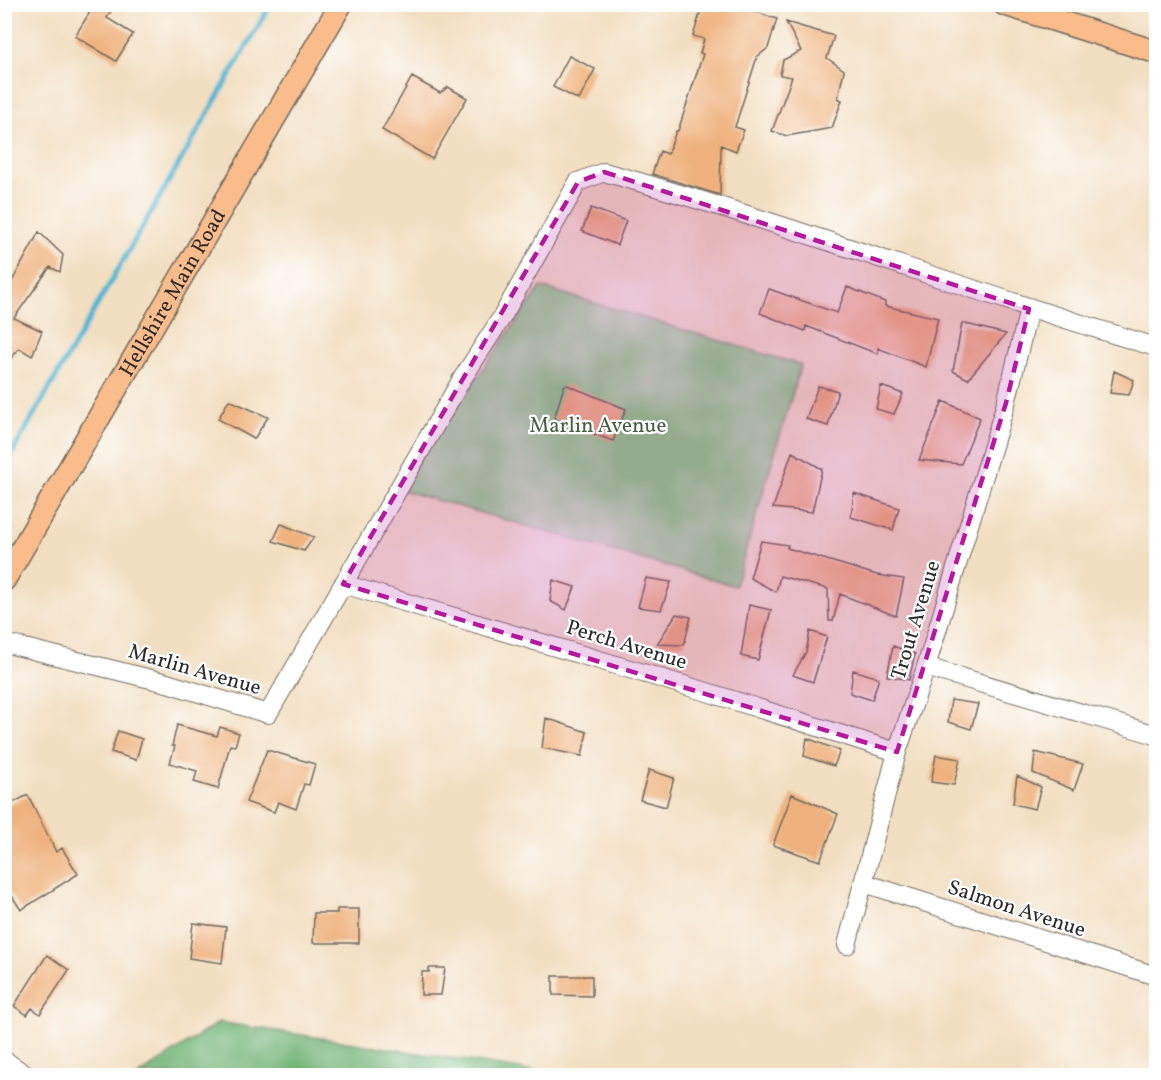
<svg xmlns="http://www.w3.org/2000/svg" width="1161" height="1080" viewBox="0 0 1161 1080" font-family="Vollkorn,serif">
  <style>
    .green { fill: #8cd089; stroke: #5c7e5a; stroke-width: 1.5 }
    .forest { fill: #71b275; stroke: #4e6e50; stroke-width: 1.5 }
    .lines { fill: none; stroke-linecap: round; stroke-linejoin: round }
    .stream { stroke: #55b6d3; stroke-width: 5 }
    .building { fill: #efb27e }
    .minor-casing { stroke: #716a5f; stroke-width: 20 }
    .major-casing { stroke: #716a5f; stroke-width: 25 }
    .minor { stroke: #fff; stroke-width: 18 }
    .major { stroke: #fabc8b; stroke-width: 22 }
    .marked { fill: #b5179e; fill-opacity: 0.2; stroke: #b5179e; stroke-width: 4.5; stroke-dasharray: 12 8; stroke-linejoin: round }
    .labels { text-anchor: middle; stroke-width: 4.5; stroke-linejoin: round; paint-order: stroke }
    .street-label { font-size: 21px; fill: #2b2b2b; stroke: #fff }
    .park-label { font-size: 21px; fill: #485d47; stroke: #fff }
  </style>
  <rect width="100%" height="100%" fill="#fff"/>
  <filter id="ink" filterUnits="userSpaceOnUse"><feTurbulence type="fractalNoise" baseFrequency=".0167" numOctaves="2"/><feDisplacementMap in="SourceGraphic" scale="12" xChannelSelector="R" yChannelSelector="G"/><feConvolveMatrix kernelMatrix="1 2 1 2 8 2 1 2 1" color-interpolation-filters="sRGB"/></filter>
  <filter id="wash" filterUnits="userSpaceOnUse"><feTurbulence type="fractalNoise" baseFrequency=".008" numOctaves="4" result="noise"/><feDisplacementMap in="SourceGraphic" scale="24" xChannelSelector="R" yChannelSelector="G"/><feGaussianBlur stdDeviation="1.35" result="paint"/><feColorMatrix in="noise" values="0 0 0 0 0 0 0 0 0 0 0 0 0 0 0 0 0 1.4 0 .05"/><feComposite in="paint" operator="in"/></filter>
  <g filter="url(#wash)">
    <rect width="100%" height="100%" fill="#f2dec0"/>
    <path class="green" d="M 541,287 L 801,365 L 735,586 L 398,489 Z"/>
    <path class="forest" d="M 219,1022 L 559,1075 L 139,1075 Z"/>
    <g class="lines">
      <path class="stream" d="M 4,467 L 271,4"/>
    </g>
    <g id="blocks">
      <path class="building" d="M 95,4 L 115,4 L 107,18 L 133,34 L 116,61 L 75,36 Z
        M 703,4 L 731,4 L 777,19 L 768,48 L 757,57 L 735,127 L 744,130 L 736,151 L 721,145 L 720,195 L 652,174 L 660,151 L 668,154 L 676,131 L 678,131 L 703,54 L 700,53 L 704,39 L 693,36 Z
        M 786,22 L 834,36 L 827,58 L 844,70 L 838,98 L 842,100 L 832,128 L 787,136 L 772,131 L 792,77 L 780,75 L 783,60 L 801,51 Z
        M 569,56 L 595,69 L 579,100 L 553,87 Z
        M 412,77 L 440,93 L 448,87 L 467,98 L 432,159 L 382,130 Z
        M 591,208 L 626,221 L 617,245 L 582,231 Z
        M 39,232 L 63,255 L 60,272 L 50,267 L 14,318 L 42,331 L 32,356 L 19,348 L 4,368 L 4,296 Z
        M 847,287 L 885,302 L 885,306 L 938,318 L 926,367 L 878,348 L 878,354 L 806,326 L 805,331 L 760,313 L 769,289 L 837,313 Z
        M 962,323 L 1006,334 L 968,379 L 953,371 Z
        M 1114,371 L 1134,380 L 1129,395 L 1110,393 Z
        M 567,385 L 626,409 L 613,441 L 554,419 L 564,386 Z
        M 818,386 L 838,391 L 828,426 L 806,419 Z
        M 881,386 L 903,394 L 894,414 L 876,409 Z
        M 229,400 L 268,417 L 254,439 L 218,419 Z
        M 943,401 L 980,418 L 961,464 L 919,460 Z
        M 792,452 L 822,469 L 812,512 L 773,508 Z
        M 854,493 L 899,508 L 893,530 L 851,517 Z
        M 281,524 L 314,537 L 304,551 L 273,541 Z
        M 761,541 L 788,545 L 787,548 L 877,575 L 904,579 L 896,616 L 840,594 L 833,621 L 829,621 L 828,589 L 780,576 L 776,592 L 750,578 Z
        M 646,578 L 671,582 L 661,610 L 638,607 Z
        M 553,580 L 575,587 L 566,610 L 550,601 Z
        M 749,605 L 771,610 L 758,660 L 741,656 Z
        M 676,614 L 691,617 L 684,645 L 657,644 Z
        M 810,631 L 827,637 L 813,682 L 793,675 L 806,652 Z
        M 893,646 L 915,654 L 909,680 L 887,676 Z
        M 853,670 L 879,678 L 872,700 L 850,693 Z
        M 951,700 L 978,704 L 971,729 L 948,722 Z
        M 546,718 L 587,732 L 582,756 L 542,748 Z
        M 177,725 L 217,736 L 220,727 L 239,733 L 235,746 L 230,745 L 218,789 L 194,782 L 197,771 L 170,763 L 175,746 L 172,746 Z
        M 118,731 L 142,739 L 136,760 L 111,752 Z
        M 807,738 L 840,751 L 834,766 L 804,756 Z
        M 267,750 L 315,764 L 309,785 L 304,784 L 296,809 L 278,802 L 274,812 L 246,802 Z
        M 1035,752 L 1083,764 L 1074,790 L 1033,773 Z
        M 936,755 L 960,759 L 954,785 L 931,782 Z
        M 649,770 L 674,778 L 666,807 L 640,800 Z
        M 1017,776 L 1041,787 L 1035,809 L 1013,804 Z
        M 792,794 L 838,814 L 820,861 L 773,845 Z
        M 28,795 L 56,852 L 62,848 L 78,874 L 21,910 L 4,884 L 4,807 Z
        M 337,909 L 359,909 L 359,943 L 313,943 L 314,913 L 337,913 Z
        M 193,923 L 226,927 L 222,963 L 189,958 Z
        M 47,955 L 69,970 L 40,1014 L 32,1008 L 27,1015 L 14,1006 Z
        M 429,968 L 445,968 L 441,995 L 421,995 L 422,972 L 429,972 Z
        M 553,976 L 592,976 L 592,996 L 553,995 Z"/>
    </g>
  </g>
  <g filter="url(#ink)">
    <use href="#blocks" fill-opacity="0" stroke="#716a5f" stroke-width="1.5"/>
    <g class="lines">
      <g class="minor-casing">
        <path id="minor" d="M 343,584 L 707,692 L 897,752
          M 4,643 L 167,683 L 268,714 L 462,379 L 502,317 L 578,182 L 604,172 C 790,224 971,292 1156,347
          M 926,667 L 1156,735
          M 864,883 L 1156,976
          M 847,945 L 897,752 L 926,667 L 1006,403 L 1029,309
          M 4,1060 L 27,1076"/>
      </g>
      <g class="major-casing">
        <g id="major">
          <path d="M 1004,4 L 1156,52"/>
          <path id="s1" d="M 4,580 L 341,4"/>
        </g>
      </g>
      <use href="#minor" class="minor"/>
      <use href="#major" class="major"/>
    </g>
  </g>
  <path class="marked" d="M 604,172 L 1029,309 L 1006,403 L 897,752 L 343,584 L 578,182 Z"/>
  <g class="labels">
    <g class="street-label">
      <text dy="7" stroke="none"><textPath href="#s1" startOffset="333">Hellshire Main Road</textPath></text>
      <text transform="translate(915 620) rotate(-73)" y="7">Trout Avenue</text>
      <text transform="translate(627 644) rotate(17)" y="7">Perch Avenue</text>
      <text transform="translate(195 669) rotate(16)" y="7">Marlin Avenue</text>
      <text transform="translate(1017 908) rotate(18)" y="7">Salmon Avenue</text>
    </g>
    <g class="park-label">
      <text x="598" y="432">Marlin Avenue</text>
    </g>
  </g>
  <rect width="1161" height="1080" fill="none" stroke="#fff" stroke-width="24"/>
</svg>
